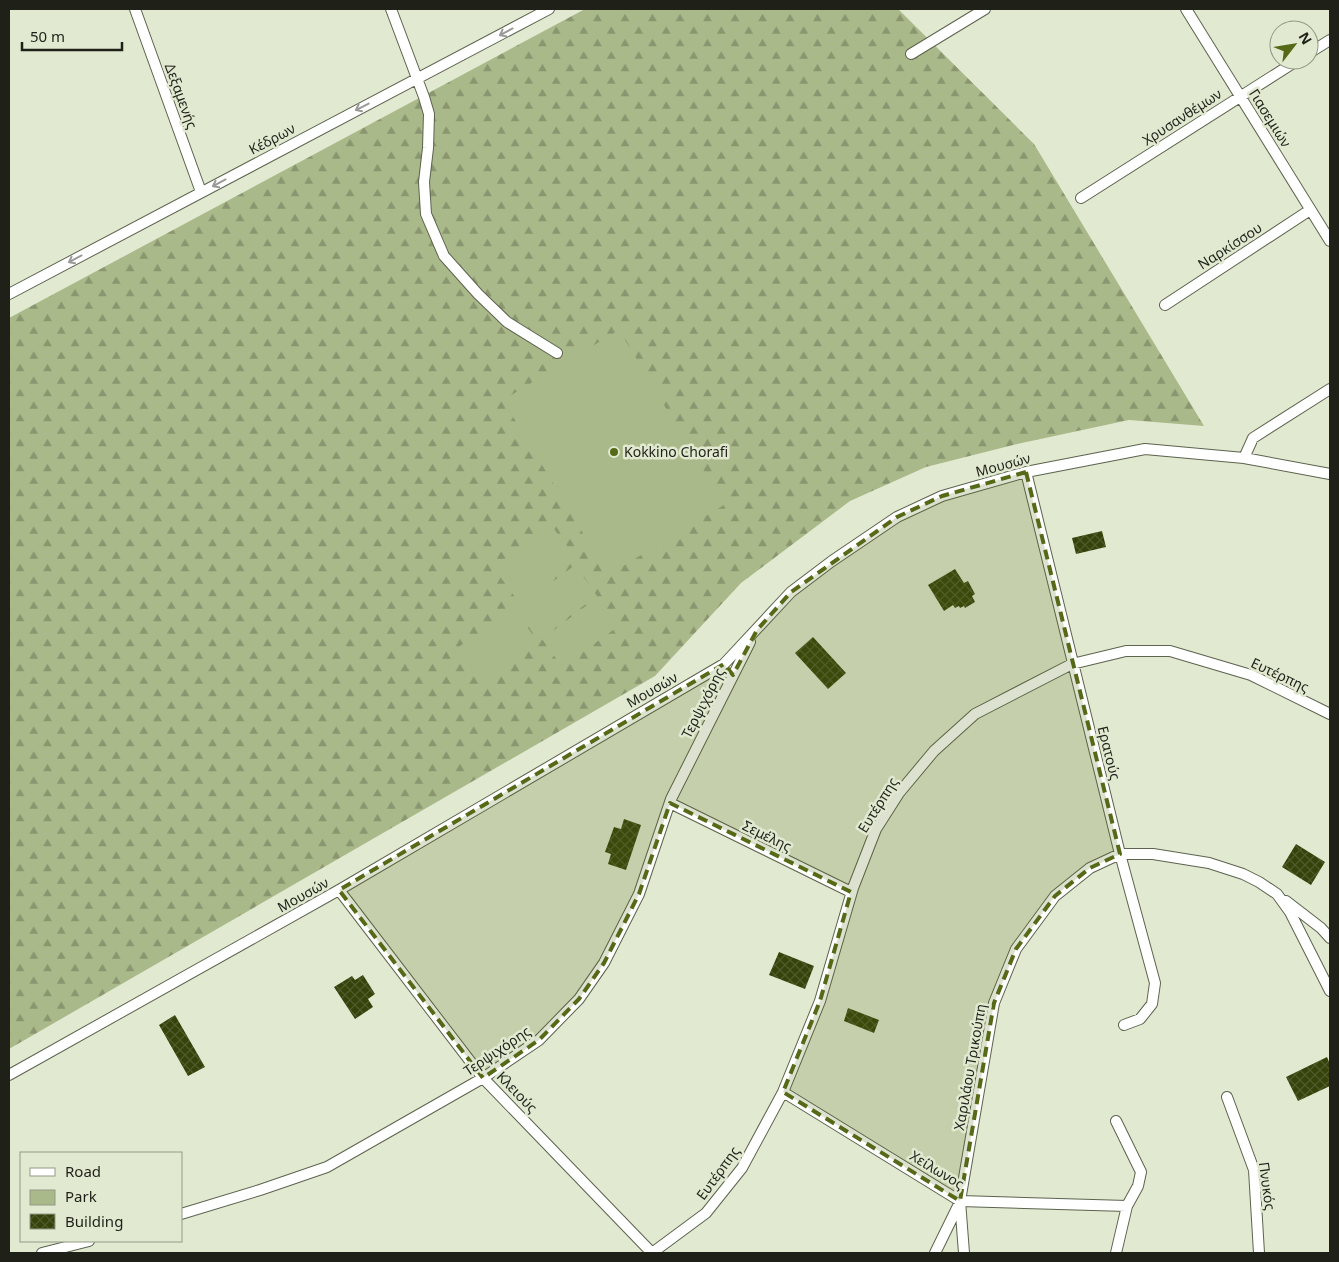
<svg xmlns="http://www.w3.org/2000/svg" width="1339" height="1262" viewBox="0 0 1339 1262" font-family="'Noto Sans',sans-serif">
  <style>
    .forest { fill: url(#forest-firs) }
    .park { fill: #aab989 }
    .building { fill: url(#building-cross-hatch) }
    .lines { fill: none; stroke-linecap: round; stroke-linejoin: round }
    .street-casing { stroke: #5c634e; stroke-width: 12 }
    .street { stroke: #fff; stroke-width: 10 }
    .oneway { stroke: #9a9b98 }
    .marked { fill: #556916; fill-opacity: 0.2; stroke: #556916; stroke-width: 4; stroke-dasharray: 10 6; stroke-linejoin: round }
    .poi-dot { fill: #556916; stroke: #e1e9d1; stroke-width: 2 }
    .labels { text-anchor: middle; stroke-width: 5; stroke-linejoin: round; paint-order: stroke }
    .street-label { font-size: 14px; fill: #1f2119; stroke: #e1e9d1 }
    .poi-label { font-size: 14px; fill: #1f2119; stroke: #e1e9d1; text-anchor: start }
  </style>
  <defs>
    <pattern id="forest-firs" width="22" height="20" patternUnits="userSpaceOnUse" patternTransform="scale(1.25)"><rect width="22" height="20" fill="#aab989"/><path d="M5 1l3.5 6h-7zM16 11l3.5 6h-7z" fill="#8a966f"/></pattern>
    <pattern id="building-cross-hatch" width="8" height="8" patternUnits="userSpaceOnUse" patternTransform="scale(1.25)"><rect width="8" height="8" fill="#354209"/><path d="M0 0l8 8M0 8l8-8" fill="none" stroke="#505a2c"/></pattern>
  </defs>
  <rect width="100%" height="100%" fill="#e1e9d1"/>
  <path class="forest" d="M 585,9 L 898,9 L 1034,144 L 1204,426 L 1129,420 L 1017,444 L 926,467 L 850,501 L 741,583 L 655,676 L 9,1049 L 9,318 Z"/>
  <path class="park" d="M 619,330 L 724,505 L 608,575 L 503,400 Z
    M 554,529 L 575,557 L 517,600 L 496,571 Z
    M 575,565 L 597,596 L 538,639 L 516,609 Z
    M 595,599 L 616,628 L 562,667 L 542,639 Z
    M 514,608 L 537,641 L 482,679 L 460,646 Z"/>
  <path class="building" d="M 1102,531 L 1106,547 L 1076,554 L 1072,538 Z
    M 955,569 L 964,583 L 968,581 L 975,594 L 972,596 L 975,602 L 965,608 L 964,606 L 960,608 L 959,606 L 955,608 L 953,605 L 944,611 L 928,585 Z
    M 813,637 L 846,673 L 828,689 L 795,653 Z
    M 624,819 L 641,825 L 626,870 L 608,864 L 611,854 L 605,852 L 614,827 L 621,829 Z
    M 1296,844 L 1325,862 L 1311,885 L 1282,867 Z
    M 779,952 L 814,966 L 805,989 L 769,975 Z
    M 363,975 L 375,994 L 368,999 L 373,1007 L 355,1019 L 334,987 L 352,976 L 355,980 Z
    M 848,1008 L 879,1020 L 874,1033 L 844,1021 Z
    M 175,1015 L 205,1067 L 188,1076 L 159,1025 Z
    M 1327,1057 L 1330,1064 L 1330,1086 L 1298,1101 L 1286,1077 Z"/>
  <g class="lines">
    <g class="street-casing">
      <path id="street" d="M 135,9 L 201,192
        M 391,9 L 424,97 L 429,114 L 428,148 L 424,182 L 426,214 L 444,256 L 478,294 L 507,322 L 557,353
        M 1186,9 L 1330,241
        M 1309,53 L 1330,40
        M 911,54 L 985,9
        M 1081,198 L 1298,60
        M 9,294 L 549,9
        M 1165,305 L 1310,210
        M 1244,458 L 1253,438 L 1330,389
        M 1026,472 L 1120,854 L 1155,983 L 1152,1004 L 1140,1019 L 1124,1025
        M 670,803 L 851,892
        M 339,890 L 483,1078 L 652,1253
        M 1286,901 L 1321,928 L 1330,938
        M 9,1075 L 339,890 L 724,664 L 791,592 L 832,561 L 897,517 L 942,496 L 1026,472 L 1145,449 L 1244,458 L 1330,474
        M 783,1092 L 960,1201 L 1127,1206
        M 1227,1097 L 1254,1170 L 1259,1253
        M 181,1214 L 260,1190 L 327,1167 L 483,1078 L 539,1040 L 579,999 L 604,963 L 639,894 L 671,799 L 750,642
        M 42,1253 L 89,1241
        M 652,1253 L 706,1213 L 742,1168 L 783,1092 L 820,1001 L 853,888 L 876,829 L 899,793 L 934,751 L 975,714 L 1072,664 L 1126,651 L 1170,651 L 1251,675 L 1330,714
        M 935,1253 L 960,1202
        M 964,1253 L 960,1201 L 994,1003 L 1016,949 L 1055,896 L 1090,868 L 1120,854 L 1153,854 L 1209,863 L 1243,874 L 1259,882 L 1277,894 L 1290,912 L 1330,991
        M 1116,1253 L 1127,1206 L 1138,1186 L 1141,1172 L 1116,1121"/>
    </g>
    <use href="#street" class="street"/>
  </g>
  <defs><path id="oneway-shaft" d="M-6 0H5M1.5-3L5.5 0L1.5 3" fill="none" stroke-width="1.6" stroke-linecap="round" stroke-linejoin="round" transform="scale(1.25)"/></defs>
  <g class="oneway">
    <use href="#oneway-shaft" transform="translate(506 32) rotate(152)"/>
    <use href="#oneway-shaft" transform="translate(362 107) rotate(153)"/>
    <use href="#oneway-shaft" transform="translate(219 183) rotate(152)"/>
    <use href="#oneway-shaft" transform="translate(75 259) rotate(152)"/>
  </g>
  <path class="marked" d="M 1026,472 L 1120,854 L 1090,868 L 1055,896 L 1016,949 L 994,1003 L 960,1201 L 783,1092 L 820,1001 L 851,892 L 670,803 L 639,894 L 604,963 L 579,999 L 539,1040 L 483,1078 L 339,890 L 724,664 L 733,675 L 757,630 L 791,592 L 897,517 L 942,496 Z"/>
  <circle class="poi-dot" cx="614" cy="452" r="5"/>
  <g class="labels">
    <g class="street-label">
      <text transform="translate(181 96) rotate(70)" y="5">Δεξαμενής</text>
      <text transform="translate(1182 117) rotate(-33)" y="5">Χρυσανθέμων</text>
      <text transform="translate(1270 118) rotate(58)" y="5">Γιασεμιών</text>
      <text transform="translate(272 139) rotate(-28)" y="5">Κέδρων</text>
      <text transform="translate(1230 246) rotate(-33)" y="5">Ναρκίσσου</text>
      <text transform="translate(1003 465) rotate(-15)" y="5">Μουσών</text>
      <text transform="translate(1280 675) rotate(25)" y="5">Ευτέρπης</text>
      <text transform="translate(652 690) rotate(-30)" y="5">Μουσών</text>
      <text transform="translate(703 703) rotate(-63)" y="5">Τερψιχόρης</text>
      <text transform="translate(1109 753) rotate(76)" y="5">Ερατούς</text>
      <text transform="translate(878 805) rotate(-58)" y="5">Ευτέρπης</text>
      <text transform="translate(767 836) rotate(26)" y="5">Σεμέλης</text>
      <text transform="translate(303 895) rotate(-29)" y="5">Μουσών</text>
      <text transform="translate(497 1051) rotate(-34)" y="5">Τερψιχόρης</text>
      <text transform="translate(970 1067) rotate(-80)" y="5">Χαριλάου Τρικούπη</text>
      <text transform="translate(517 1092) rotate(46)" y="5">Κλειούς</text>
      <text transform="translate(937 1170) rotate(31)" y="5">Χείλωνος</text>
      <text transform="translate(718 1173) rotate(-54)" y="5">Ευτέρπης</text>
      <text transform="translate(1267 1186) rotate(82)" y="5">Πνυκός</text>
    </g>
    <g class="poi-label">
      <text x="624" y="457">Kokkino Chorafi</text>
    </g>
  </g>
  <rect width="1339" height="1262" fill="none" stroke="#1f2119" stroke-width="20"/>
  <rect x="20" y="1152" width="162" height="90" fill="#e1e9d1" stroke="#939987"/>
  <rect x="30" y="1168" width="25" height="8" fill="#ffffff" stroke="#939987"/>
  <text x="65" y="1177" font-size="15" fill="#1f2119">Road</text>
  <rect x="30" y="1190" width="25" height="15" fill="#aab989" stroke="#939987"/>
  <text x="65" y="1202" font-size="15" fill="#1f2119">Park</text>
  <rect x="30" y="1214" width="25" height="15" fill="url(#building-cross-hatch)" stroke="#939987"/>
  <text x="65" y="1227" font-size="15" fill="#1f2119">Building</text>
  <g transform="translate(1294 45) rotate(59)"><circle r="24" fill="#e1e9d1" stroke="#939987"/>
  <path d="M0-4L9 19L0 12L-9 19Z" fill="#556916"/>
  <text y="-8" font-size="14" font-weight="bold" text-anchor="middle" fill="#1f2119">N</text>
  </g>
  <path d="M22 42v8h100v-8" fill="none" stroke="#1f2119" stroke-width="2.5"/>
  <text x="30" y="42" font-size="15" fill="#1f2119" stroke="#e1e9d1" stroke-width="4" paint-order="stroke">50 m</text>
</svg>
